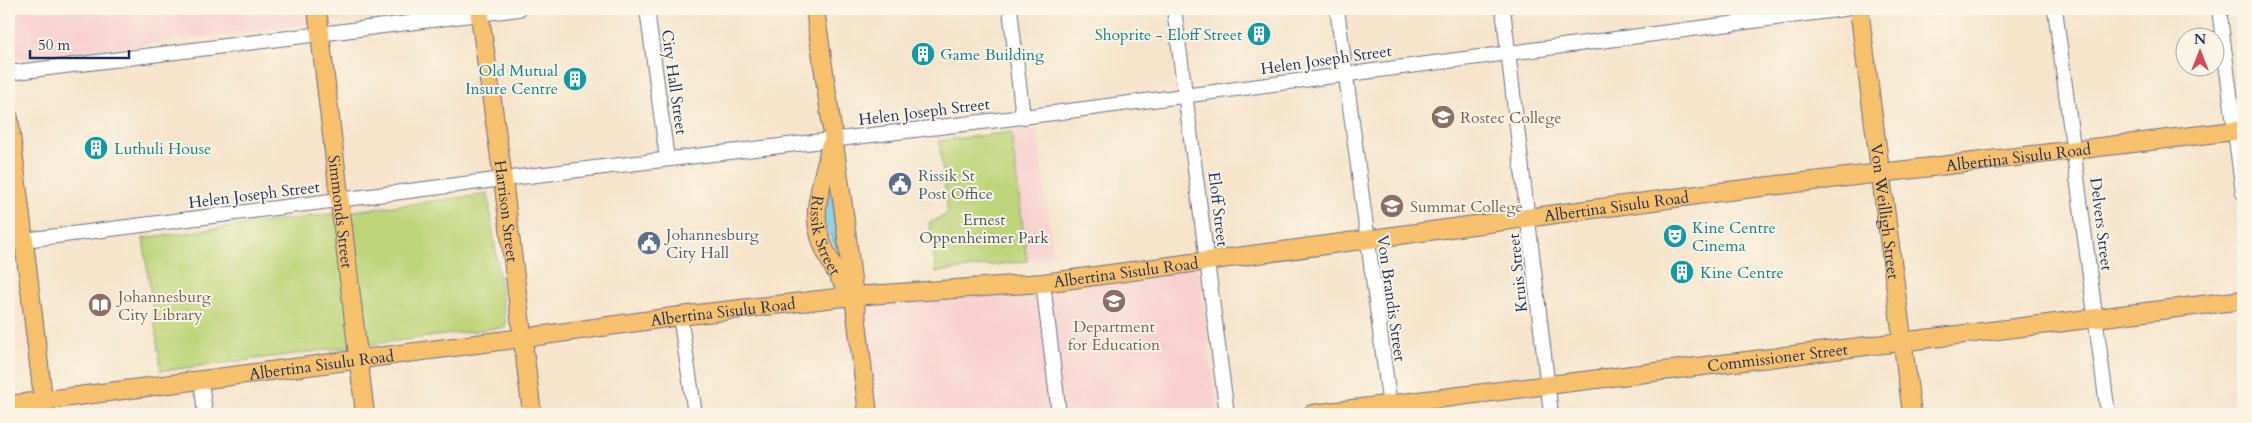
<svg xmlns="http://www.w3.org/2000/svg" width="2252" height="423" viewBox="0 0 2252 423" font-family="Cardo,serif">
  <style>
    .built { fill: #f7d0cd }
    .green { fill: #bdd479; stroke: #6c826c }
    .water { fill: #67c4e5; stroke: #417aa2 }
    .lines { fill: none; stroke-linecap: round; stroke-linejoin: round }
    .minor-casing { stroke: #686e84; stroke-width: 16 }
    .major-casing { stroke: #686e84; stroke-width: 20 }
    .minor { stroke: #fff; stroke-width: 14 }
    .major { stroke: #f7c06c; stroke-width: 18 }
    .labels { text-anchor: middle; stroke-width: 4; stroke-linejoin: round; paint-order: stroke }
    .culture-label { font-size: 16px; fill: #0d838f; stroke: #fcf5e5; text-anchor: start }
    .street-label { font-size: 16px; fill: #1b2f5e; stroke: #fcf5e5 }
    .education-label { font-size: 16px; fill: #785e54; stroke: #fcf5e5; text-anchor: start }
    .service-label { font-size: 16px; fill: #4e5e75; stroke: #fcf5e5; text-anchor: start }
    .park-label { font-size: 16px; fill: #445865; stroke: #fcf5e5 }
  </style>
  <rect width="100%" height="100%" fill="#fcf5e5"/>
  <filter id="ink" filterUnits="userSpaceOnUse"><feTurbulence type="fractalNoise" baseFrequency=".02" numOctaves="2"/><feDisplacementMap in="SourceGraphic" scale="10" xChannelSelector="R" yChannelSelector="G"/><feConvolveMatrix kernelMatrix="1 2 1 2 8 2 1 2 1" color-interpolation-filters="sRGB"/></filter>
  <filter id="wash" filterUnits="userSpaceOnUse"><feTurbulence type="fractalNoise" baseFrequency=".0096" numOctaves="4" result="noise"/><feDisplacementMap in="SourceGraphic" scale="20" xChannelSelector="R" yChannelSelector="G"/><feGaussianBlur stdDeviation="1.12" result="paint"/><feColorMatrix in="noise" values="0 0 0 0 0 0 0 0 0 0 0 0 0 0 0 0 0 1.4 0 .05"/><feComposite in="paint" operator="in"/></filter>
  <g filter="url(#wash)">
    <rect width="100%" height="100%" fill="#f6e4cb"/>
    <path class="built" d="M 9,9 L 430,9 L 11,62 Z
      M 1037,129 L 1054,257 L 1027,261 L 1011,132 Z
      M 1197,260 L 1218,414 L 858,414 L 843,304 Z"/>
    <path class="green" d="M 1011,132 L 1027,261 L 936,272 L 929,223 L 948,214 L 939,141 Z
      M 488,194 L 506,327 L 161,371 L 143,238 Z"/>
    <path class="water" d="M 833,183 L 842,256 C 824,230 817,214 833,183 Z"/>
  </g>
  <g filter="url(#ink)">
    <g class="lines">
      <g class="minor-casing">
        <path id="minor" d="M 647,9 L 667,159
          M 1010,9 L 1023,117
          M 1174,9 L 1227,414
          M 1337,9 L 1391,414
          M 1503,9 L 1551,414
          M 2055,9 L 2108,414
          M 2219,9 L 2243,193
          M 9,73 L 519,9
          M 9,242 L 503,179 L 1023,117 L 1844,9
          M 1043,283 L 1059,414
          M 680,316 L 695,414
          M 201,380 L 205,414"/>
      </g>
      <g class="major-casing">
        <g id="major">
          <path id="s1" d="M 317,9 L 365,414"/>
          <path id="s2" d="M 479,9 L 503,179 L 532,414"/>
          <path d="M 815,9 L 844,213 L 868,414"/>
          <path id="s3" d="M 1859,9 L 1912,414"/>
          <path d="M 9,118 L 45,414"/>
          <path id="s4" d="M 830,147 C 826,167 819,188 817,209 C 814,238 834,271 851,294"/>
          <path id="s5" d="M 9,405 L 523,338 L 680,316 L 853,296 L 1043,283 L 1720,192 L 2243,130"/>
          <path id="s6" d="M 1312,414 L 2243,300"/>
        </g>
      </g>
      <use href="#minor" class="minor"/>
      <use href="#major" class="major"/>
    </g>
  </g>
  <defs>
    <g id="building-disc" transform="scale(1.25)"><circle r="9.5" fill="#0f9aa8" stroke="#fcf5e5"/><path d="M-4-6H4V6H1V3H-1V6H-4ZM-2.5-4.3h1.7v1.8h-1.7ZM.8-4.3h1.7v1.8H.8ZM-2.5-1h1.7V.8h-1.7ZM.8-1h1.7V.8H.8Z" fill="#fff"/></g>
    <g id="university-disc" transform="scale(1.25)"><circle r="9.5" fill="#8d6e63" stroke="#fcf5e5"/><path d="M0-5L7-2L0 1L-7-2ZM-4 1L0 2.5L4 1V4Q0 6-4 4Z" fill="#fff"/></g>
    <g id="civic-disc" transform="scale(1.25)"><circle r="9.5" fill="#5c6f8a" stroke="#fcf5e5"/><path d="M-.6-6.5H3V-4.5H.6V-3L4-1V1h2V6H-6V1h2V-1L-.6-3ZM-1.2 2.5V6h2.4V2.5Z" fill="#fff"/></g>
    <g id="theatre-disc" transform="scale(1.25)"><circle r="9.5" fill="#0f9aa8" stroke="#fcf5e5"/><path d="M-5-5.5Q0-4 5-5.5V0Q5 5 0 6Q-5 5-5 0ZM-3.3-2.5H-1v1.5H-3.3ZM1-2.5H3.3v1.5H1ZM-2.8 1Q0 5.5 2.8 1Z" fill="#fff"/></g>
    <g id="school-disc" transform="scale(1.25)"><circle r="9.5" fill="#8d6e63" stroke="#fcf5e5"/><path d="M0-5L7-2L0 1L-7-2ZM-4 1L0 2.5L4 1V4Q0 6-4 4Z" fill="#fff"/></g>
    <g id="library-disc" transform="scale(1.25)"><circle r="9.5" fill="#8d6e63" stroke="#fcf5e5"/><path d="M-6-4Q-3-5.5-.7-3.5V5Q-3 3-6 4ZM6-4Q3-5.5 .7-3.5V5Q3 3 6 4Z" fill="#fff"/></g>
  </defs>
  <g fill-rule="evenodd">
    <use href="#building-disc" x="1259" y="34"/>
    <use href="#building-disc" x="923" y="54"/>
    <use href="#building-disc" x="575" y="79"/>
    <use href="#university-disc" x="1443" y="117"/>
    <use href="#building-disc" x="96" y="148"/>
    <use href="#civic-disc" x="900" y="184"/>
    <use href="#university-disc" x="1392" y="206"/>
    <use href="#theatre-disc" x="1675" y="236"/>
    <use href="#civic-disc" x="649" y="243"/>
    <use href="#building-disc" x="1682" y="272"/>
    <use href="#school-disc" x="1114" y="301"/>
    <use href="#library-disc" x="100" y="305"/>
  </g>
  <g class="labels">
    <g class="culture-label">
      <text x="1242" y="40" text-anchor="end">Shoprite - Eloff Street</text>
      <text x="940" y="60">Game Building</text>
      <text x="558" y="76" text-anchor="end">Old Mutual<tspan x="558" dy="18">Insure Centre</tspan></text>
      <text x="114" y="154">Luthuli House</text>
      <text x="1692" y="233">Kine Centre<tspan x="1692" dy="18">Cinema</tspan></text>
      <text x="1700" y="278">Kine Centre</text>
    </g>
    <g class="street-label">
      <text transform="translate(1326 59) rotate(-8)" y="6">Helen Joseph Street</text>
      <text transform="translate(675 82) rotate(82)" y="6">City Hall Street</text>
      <text transform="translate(924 111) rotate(-7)" y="6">Helen Joseph Street</text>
      <text dy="6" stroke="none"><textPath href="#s5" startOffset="2025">Albertina Sisulu Road</textPath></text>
      <text transform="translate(254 194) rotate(-7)" y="6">Helen Joseph Street</text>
      <text dy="6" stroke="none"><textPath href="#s5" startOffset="1620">Albertina Sisulu Road</textPath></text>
      <text transform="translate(1219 209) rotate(83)" y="6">Eloff Street</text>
      <text dy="6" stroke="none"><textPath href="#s1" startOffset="204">Simmonds Street</textPath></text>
      <text dy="6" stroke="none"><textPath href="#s2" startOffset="204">Harrison Street</textPath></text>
      <text dy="6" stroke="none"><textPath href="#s3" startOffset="204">Von Weilligh Street</textPath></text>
      <text transform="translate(2102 224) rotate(83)" y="6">Delvers Street</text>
      <text dy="6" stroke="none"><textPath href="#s4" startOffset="91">Rissik Street</textPath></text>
      <text dy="6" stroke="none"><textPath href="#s5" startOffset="1125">Albertina Sisulu Road</textPath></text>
      <text transform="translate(1517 273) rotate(-96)" y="6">Kruis Street</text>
      <text transform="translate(1392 298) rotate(82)" y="6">Von Brandis Street</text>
      <text dy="6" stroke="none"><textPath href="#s5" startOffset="720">Albertina Sisulu Road</textPath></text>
      <text dy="6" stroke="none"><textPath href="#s6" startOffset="469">Commissioner Street</textPath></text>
      <text dy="6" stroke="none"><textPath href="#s5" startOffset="315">Albertina Sisulu Road</textPath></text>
    </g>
    <g class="education-label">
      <text x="1460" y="123">Rostec College</text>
      <text x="1410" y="212">Summat College</text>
      <text x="118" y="302">Johannesburg<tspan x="118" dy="18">City Library</tspan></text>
      <text x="1114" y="332" text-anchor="middle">Department<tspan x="1114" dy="18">for Education</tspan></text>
    </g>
    <g class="service-label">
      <text x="918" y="181">Rissik St<tspan x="918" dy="18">Post Office</tspan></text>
      <text x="666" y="240">Johannesburg<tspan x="666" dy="18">City Hall</tspan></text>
    </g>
    <g class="park-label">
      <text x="984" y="225">Ernest<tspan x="984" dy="18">Oppenheimer Park</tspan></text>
    </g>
  </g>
  <rect width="2252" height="423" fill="none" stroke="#fcf5e5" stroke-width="30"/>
  <g transform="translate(2200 52)"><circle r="24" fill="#fcf5e5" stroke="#a2a6af"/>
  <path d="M0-4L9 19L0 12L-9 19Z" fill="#d1495b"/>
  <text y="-8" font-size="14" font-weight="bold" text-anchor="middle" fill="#1b2f5e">N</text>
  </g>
  <path d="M30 50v8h99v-8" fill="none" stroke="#1b2f5e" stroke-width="2.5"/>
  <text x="38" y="50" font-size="15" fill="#1b2f5e" stroke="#fcf5e5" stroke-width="4" paint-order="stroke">50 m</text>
</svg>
